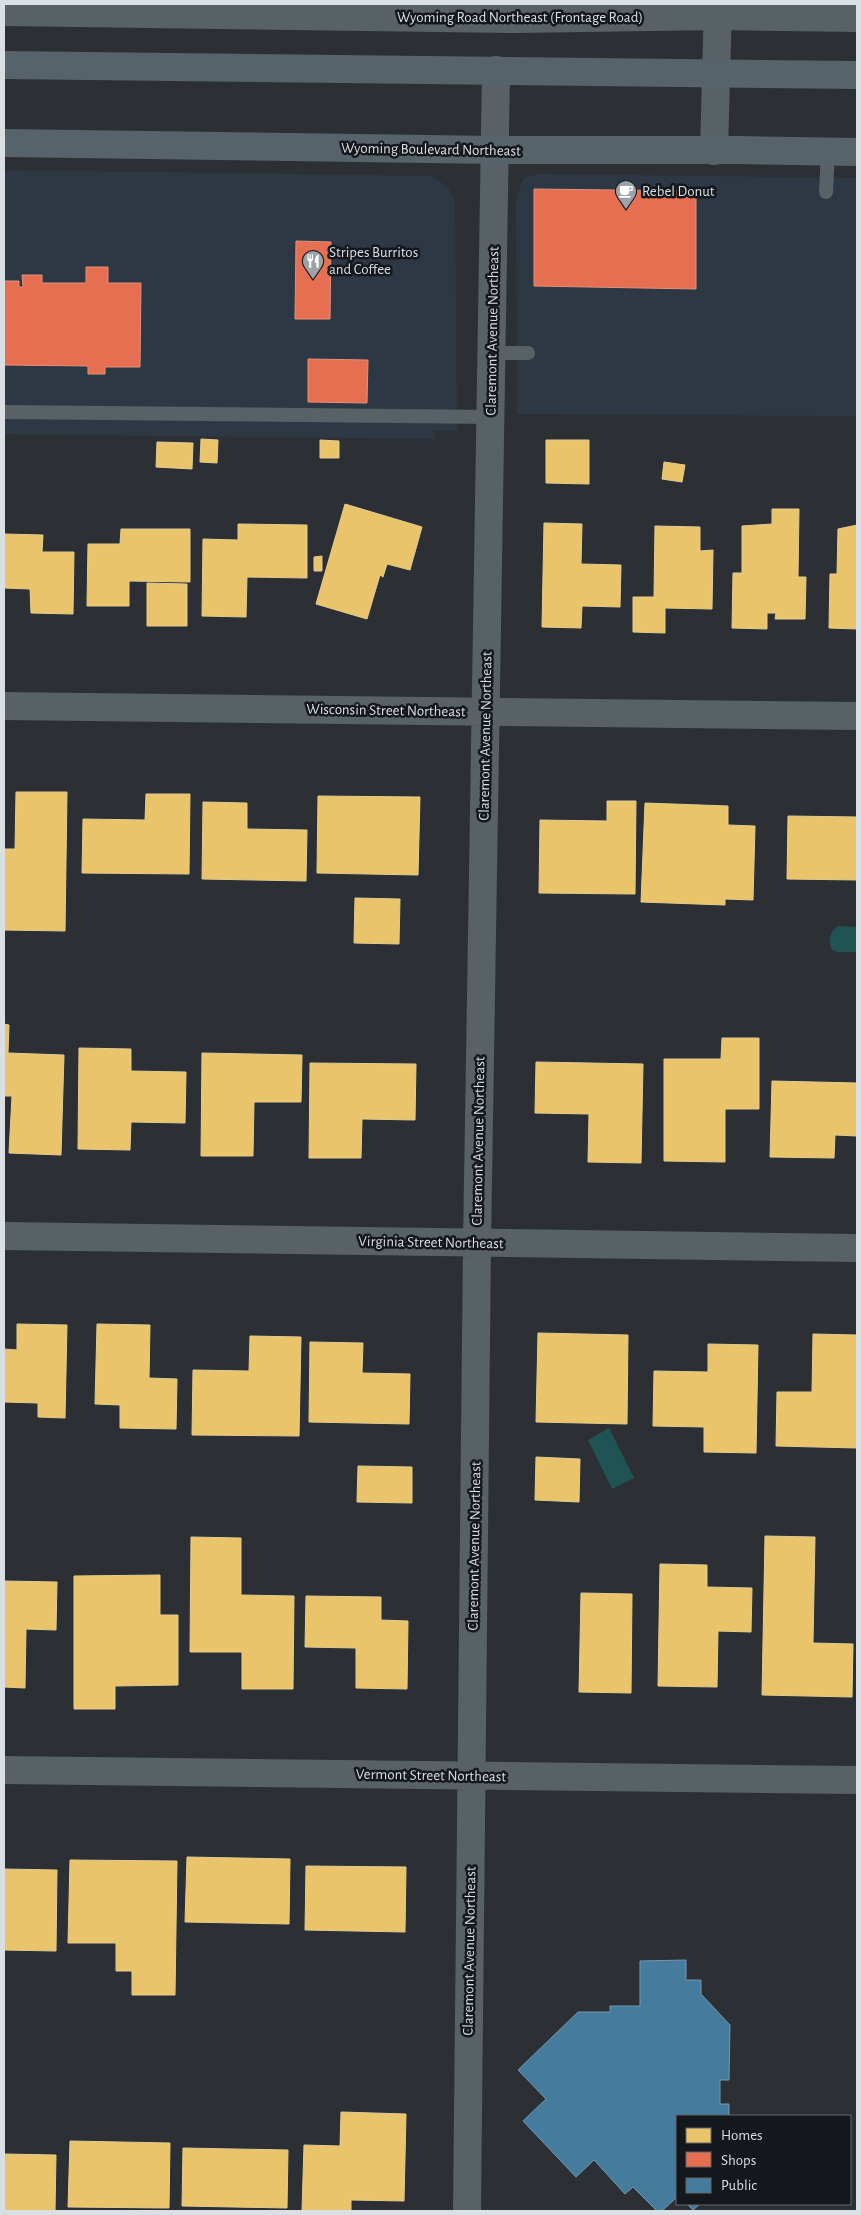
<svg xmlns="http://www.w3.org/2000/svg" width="861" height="2215" viewBox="0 0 861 2215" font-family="'Alegreya Sans',sans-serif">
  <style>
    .built { fill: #2e3844 }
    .water { fill: #1f5354 }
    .homes { fill: #e9c46a; stroke: #e4cc8f }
    .shops { fill: #e76f51; stroke: #e3917d }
    .public { fill: #457b9d; stroke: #7299b2 }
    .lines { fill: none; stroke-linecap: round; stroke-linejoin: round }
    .lane { stroke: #586166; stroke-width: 14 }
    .street { stroke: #586166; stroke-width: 28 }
    .secondary { stroke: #57636a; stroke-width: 28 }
    .labels { text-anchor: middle; stroke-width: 5; stroke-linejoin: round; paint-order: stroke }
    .street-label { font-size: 15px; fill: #dadfe4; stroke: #14171b }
    .poi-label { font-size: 15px; fill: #dadfe4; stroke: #14171b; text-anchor: start }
  </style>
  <rect width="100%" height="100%" fill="#2c3034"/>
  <path class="built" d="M 4,170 L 432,176 L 448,187 L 455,201 L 457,431 L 434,431 L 434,439 L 4,434 Z
    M 537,174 L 857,178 L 857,416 L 517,414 L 516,197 L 524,178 Z"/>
  <path class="water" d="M 838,926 L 857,927 L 857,952 L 837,952 L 832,950 C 828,939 829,933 838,926 Z
    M 609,1428 L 634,1478 L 612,1489 L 588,1440 Z"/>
  <path class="homes" d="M 201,439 L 218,440 L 217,463 L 200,462 Z
    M 320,440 L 339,441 L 339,458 L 320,458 Z
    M 546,440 L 589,440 L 589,484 L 546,483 Z
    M 157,442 L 193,443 L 192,469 L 156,467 Z
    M 664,462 L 685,465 L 682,482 L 662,479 Z
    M 345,504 L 422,527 L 410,570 L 387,564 L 383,577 L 380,575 L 367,619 L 316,604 Z
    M 772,509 L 799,509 L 798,577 L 806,577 L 805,619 L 775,619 L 776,613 L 767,613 L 767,629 L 732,628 L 733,573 L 742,573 L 742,526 L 772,524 Z
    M 544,523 L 582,524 L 581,564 L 621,565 L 620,607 L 582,606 L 581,628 L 542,627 Z
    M 238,524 L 307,525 L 307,578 L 247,577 L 246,617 L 202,616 L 203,539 L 238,540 Z
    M 857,525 L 857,629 L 829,628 L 830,574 L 837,574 L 838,529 Z
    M 655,526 L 700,527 L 700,551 L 713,550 L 712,609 L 665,608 L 665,633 L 633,632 L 633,597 L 654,597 Z
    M 121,529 L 190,529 L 190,582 L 129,581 L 129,606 L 87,606 L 88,544 L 120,544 Z
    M 4,534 L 43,535 L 42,552 L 74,552 L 73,614 L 31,613 L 30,589 L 4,588 Z
    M 322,556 L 322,571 L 314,571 L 314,557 Z
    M 147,583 L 187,584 L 187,626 L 147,626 Z
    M 16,792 L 67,792 L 65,931 L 4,930 L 4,849 L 15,849 Z
    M 146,794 L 190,794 L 189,874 L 82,873 L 83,819 L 145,820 Z
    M 318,796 L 420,797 L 418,875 L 317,873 Z
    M 607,801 L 636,801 L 635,894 L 539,893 L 540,820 L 607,821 Z
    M 203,802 L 247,803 L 247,829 L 307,830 L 306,881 L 202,879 Z
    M 645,803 L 728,806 L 728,825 L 755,826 L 753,900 L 725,899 L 725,905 L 641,902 Z
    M 788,816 L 857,817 L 857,880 L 787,879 Z
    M 355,898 L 400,899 L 399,944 L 354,943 Z
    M 4,1024 L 9,1025 L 8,1053 L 64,1055 L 61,1155 L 9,1153 L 12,1096 L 4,1096 Z
    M 722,1038 L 759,1038 L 759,1109 L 725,1109 L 725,1162 L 664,1161 L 664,1059 L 721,1059 Z
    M 79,1048 L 131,1049 L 131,1071 L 186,1072 L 185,1123 L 131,1122 L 130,1150 L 78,1149 Z
    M 202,1053 L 302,1055 L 301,1102 L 254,1102 L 253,1156 L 201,1156 Z
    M 536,1062 L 643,1064 L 641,1163 L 588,1162 L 589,1114 L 535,1113 Z
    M 310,1063 L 416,1064 L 415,1120 L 362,1119 L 361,1158 L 309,1158 Z
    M 772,1081 L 857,1083 L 857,1136 L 835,1135 L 834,1158 L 770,1157 Z
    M 17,1324 L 67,1325 L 65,1418 L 38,1417 L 38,1403 L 4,1402 L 4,1349 L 17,1350 Z
    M 97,1324 L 150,1325 L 149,1378 L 177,1379 L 176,1429 L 120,1428 L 120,1405 L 95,1404 Z
    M 538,1333 L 628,1335 L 627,1424 L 536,1422 Z
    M 813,1334 L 857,1335 L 857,1448 L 776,1446 L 777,1392 L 812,1392 Z
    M 250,1336 L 301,1337 L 299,1436 L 192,1435 L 193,1370 L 249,1371 Z
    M 310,1342 L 363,1343 L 362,1373 L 410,1374 L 409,1424 L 309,1422 Z
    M 708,1344 L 758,1345 L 756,1453 L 704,1452 L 704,1427 L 653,1426 L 654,1371 L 708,1372 Z
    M 536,1457 L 580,1459 L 579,1502 L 535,1500 Z
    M 358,1466 L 412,1467 L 412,1503 L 357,1502 Z
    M 765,1536 L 815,1537 L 813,1643 L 853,1644 L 852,1697 L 762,1695 Z
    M 191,1537 L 241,1538 L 241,1595 L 294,1596 L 293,1689 L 242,1689 L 242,1652 L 190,1652 Z
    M 660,1564 L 707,1565 L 707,1587 L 752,1588 L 751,1632 L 718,1631 L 717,1687 L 658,1686 Z
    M 160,1575 L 160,1615 L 178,1615 L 178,1685 L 115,1686 L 115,1709 L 74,1709 L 74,1576 Z
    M 4,1581 L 57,1582 L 56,1630 L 26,1629 L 25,1688 L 4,1687 Z
    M 581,1593 L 632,1594 L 631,1693 L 579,1692 Z
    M 306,1596 L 381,1597 L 381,1620 L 408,1621 L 407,1689 L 356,1688 L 356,1648 L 305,1647 Z
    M 187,1857 L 290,1859 L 289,1924 L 185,1922 Z
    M 70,1860 L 177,1861 L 175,1995 L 132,1995 L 132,1971 L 116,1971 L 116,1943 L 68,1943 Z
    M 306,1866 L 406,1867 L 405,1932 L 305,1930 Z
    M 4,1869 L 57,1870 L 56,1951 L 4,1950 Z
    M 341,2112 L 406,2114 L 404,2201 L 351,2200 L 351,2211 L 302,2211 L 304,2145 L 340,2146 Z
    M 70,2141 L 170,2143 L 169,2208 L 68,2207 Z
    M 183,2148 L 288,2150 L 287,2208 L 182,2206 Z
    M 4,2154 L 56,2155 L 55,2211 L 4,2211 Z"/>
  <path class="shops" d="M 534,189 L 696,191 L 696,289 L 534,286 Z
    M 296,241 L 331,242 L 330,319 L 295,319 Z
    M 86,267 L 108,267 L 108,283 L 141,283 L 140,367 L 105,367 L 105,374 L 88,374 L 88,366 L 4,365 L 4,281 L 19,281 L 19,287 L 23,287 L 22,275 L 42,275 L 42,283 L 86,283 Z
    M 308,359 L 368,360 L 367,403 L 308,402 Z"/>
  <path class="public" d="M 686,1960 L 686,1980 L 701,1980 L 701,1994 L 730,2025 L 729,2080 L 720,2080 L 720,2104 L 729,2104 L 729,2116 L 677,2116 L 677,2197 L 662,2211 L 657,2211 L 633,2187 L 625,2194 L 594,2160 L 576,2177 L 523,2121 L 546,2099 L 518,2070 L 578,2012 L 610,2012 L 610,2006 L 640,2006 L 640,1961 Z
    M 687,2204 L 700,2204 L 693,2210 Z"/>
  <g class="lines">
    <path class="lane" d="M 826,192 L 828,151
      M 492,353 L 528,353
      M 4,412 L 491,417"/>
    <path class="street" d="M 4,12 L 517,19 L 717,16 L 857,18
      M 714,151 L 718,4
      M 4,706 L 857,716
      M 4,1236 L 857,1248
      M 4,1770 L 857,1780
      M 467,2211 L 477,1243 L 496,70"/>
    <path class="secondary" d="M 4,65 L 857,75
      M 4,143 L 496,150 L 738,150 L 857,152"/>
  </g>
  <defs>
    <g id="cafe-pin" transform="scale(1.125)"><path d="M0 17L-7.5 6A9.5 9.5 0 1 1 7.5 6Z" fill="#9da2a6" stroke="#14171b"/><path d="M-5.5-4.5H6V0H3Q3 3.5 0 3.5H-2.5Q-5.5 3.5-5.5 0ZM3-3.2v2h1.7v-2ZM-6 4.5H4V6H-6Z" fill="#fff"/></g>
    <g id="restaurant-pin" transform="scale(1.125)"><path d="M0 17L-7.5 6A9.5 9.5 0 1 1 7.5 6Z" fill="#9da2a6" stroke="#14171b"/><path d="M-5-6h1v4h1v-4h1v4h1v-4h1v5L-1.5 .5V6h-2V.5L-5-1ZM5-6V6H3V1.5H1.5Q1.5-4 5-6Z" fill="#fff"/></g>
  </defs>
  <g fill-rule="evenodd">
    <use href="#cafe-pin" x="626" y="191"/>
    <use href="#restaurant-pin" x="313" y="261"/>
  </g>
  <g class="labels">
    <g class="street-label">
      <text x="520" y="22">Wyoming Road Northeast (Frontage Road)</text>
      <text transform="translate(431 149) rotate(1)" y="5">Wyoming Boulevard Northeast</text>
      <text transform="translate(492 331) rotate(-89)" y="5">Claremont Avenue Northeast</text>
      <text transform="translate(386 710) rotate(1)" y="5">Wisconsin Street Northeast</text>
      <text transform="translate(485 736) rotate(-89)" y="5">Claremont Avenue Northeast</text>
      <text transform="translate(478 1141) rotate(-89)" y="5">Claremont Avenue Northeast</text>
      <text transform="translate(431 1242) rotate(1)" y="5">Virginia Street Northeast</text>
      <text transform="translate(474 1546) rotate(-89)" y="5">Claremont Avenue Northeast</text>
      <text transform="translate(431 1775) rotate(1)" y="5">Vermont Street Northeast</text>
      <text transform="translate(469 1951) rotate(-89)" y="5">Claremont Avenue Northeast</text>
    </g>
    <g class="poi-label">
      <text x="642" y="196">Rebel Donut</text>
      <text x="329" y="257">Stripes Burritos<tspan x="329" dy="17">and Coffee</tspan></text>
    </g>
  </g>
  <rect width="861" height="2215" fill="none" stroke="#dadfe4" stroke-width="10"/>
  <rect x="676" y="2115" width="175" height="90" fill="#14171b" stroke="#63676b"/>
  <rect x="686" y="2128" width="25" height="15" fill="#e9c46a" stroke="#63676b"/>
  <text x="721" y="2140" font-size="15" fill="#dadfe4">Homes</text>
  <rect x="686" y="2152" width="25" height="15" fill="#e76f51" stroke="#63676b"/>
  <text x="721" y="2165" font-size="15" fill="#dadfe4">Shops</text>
  <rect x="686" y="2178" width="25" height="15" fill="#457b9d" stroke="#63676b"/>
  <text x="721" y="2190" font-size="15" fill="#dadfe4">Public</text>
</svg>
